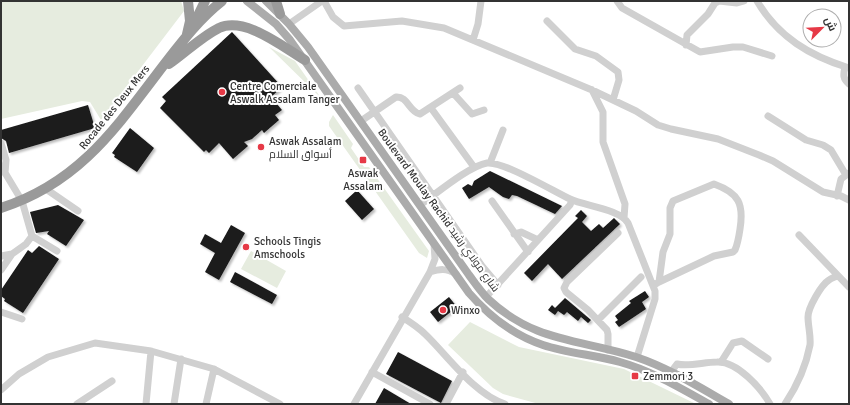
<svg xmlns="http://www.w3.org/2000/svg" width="850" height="405" viewBox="0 0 850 405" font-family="Signika,Cairo,sans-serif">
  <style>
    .green { fill: #e6ecdf }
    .building { fill: #1a1a1a; filter: url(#shadow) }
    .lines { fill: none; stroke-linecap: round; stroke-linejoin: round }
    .minor { stroke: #d0d0d0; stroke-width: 7 }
    .major { stroke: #ababab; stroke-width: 8 }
    .highway { stroke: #9a9a9a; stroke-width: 10 }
    .poi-dot { fill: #e63946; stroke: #fff; stroke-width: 1.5 }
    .labels { text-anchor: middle; stroke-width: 4; stroke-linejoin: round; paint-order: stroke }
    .poi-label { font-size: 11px; fill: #333; stroke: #fff; text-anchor: start }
    .street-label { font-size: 11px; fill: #333; stroke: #fff }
  </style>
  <defs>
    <filter id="shadow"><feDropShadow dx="2" dy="2" stdDeviation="1" flood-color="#0004"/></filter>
  </defs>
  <rect width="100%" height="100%" fill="#fff"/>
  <path class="green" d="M 1,1 L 181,1 L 184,11 L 101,120 L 90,102 L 82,101 L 1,119 Z
    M 269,47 L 295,61 L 321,98 Z
    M 333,115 L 353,144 L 351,148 L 364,167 L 369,167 L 429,251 L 427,258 L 419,253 L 329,126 L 329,122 Z
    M 251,251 L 286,271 L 277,288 L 241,269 Z
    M 470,322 L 519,347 L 624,369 L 696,404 L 539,404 L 503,394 L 493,388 L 448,345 Z"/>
  <path class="building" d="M 232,32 L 282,87 L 271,97 L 282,110 L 275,115 L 279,120 L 264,133 L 262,130 L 252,139 L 244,142 L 248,146 L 233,159 L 219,143 L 209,153 L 206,150 L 204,152 L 160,108 L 166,101 L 162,97 Z
    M 88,105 L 95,128 L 9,153 L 6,141 L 1,138 L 1,130 Z
    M 130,128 L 154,148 L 137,172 L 114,157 L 115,155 L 112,153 Z
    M 490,171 L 562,206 L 555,214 L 517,196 L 512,195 L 509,199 L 503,197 L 489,187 L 469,199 L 462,188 L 468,184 L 472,186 L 474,181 Z
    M 357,190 L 374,209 L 362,220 L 345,201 Z
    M 58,205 L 84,220 L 66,246 L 47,234 L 49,231 L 36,233 L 30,212 Z
    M 581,210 L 587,216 L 582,222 L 591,231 L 599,224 L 603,228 L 614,218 L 620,224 L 562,279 L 548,264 L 532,281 L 524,273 L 574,222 L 578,218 L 575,216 Z
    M 231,225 L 245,233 L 219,280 L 205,272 L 215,253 L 200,244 L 205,234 L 221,243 Z
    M 39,246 L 59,259 L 23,313 L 4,301 L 5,299 L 1,296 L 1,290 L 28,250 L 32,253 Z
    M 235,272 L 277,295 L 272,304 L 230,282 Z
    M 645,291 L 649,297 L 642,302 L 646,309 L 619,327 L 615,322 L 618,320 L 615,316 L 631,303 L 629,301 Z
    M 449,297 L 457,307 L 438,322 L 430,312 Z
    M 565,298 L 591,320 L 588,323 L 581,317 L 578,321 L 567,312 L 564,315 L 558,311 L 555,315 L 548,310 L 552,305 L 555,308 Z
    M 398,352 L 452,381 L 441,403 L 386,374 Z
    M 384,388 L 411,404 L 375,404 Z"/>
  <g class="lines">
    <path class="minor" d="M 324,1 L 333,17 L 344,26 L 402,21 L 444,28 L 592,90 L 636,111 L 658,125 L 671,129 L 718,139 L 759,155 L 773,161 L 823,192 L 841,196 L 849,200
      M 617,1 L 622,8 L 700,52 L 733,47 L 743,47 L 772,56
      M 757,1 C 778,37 810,56 849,68
      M 547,21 L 575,49 L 596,56 L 618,72 L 619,80 L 613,100
      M 289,24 L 322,1
      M 473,40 L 478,24 L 481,1
      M 686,45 L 687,35 L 708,14 L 715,3 L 719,1 L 737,3 L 744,1
      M 845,67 C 843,75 843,79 849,84
      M 358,88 L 482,266 L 498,285
      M 592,90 L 603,112 L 603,142 L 625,204 L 624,218
      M 453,93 L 472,114 L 484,110
      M 431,108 L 474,167
      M 768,116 L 806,140 L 823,145 L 831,150 L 846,175
      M 361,121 L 396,97 C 408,96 409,112 420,114 L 460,88
      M 1,143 L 6,160 L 5,173
      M 490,163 L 503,130
      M 1,166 L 22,201 L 32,236 L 26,244 L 12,254 L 1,270
      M 46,189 L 78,211
      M 837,196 L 841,179 L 849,173
      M 492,201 L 528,252
      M 420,205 C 436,194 469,166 487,163 C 503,161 553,191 570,199 C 585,206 620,209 628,223 L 655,291 L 655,299 L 637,357
      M 514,234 L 521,232 L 538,240
      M 799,235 L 849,287
      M 32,236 L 57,251
      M 1,256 L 12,254
      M 430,272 C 440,269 446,268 456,274
      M 654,285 L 659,282 L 714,256 L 733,252 L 735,250 C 738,243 739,236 740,229 C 744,204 739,193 714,184 L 673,201 L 670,208 L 670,234 L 663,252 L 659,282
      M 486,297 L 570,205 L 572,200
      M 1,312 L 22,319
      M 402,317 C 410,322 418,327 425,334 C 448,356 474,394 505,404
      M 598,320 L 641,277
      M 608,350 L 608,334 L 607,330 L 588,310 L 566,292 L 564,288 L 567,282 L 618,233
      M 721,362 L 733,343 L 742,341 L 768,359
      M 372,372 L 430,404
      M 671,372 L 677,364 C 689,367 704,362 717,362 C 737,361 761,388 770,404
      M 1,390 L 19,374 L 48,357 L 95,343 L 151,351 L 214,369 L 280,404
      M 77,404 L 112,381
      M 146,404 L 151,351
      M 174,404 L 181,359
      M 206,404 L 214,369
      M 354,404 L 430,272 L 435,259 L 434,244
      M 446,404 L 463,372
      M 785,404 C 797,386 806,366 810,345 C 811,336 808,326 808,317 C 808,308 821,285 829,280 C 831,278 835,277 837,276"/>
    <path class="major" d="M 247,1 L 276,24 L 290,40 L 469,293 C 489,316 513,335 543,345 C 567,353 595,355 620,362 C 652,371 680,388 709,404
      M 266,1 L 289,24 L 308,47 L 469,275 C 475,283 481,292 488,299 C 535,343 580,339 636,357 C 669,368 699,387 729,404"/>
    <path class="highway" d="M 276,1 L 280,14
      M 194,24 L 205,1
      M 187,34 L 190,21 L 188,1
      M 169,64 C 185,53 201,37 219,28 C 245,16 283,47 305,60
      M 1,208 C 79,183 115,129 163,66 C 181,43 199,19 222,1"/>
  </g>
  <g class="poi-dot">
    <circle cx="222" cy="92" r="4"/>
    <circle cx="261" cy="147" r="4"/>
    <rect x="359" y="156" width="8" height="8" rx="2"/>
    <circle cx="246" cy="247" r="4"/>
    <circle cx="443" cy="310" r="4"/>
    <rect x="631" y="372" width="8" height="8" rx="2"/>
  </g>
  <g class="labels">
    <g class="poi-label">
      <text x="230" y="90">Centre Comerciale<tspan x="230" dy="13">Aswalk Assalam Tanger</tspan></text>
      <text x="269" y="145">Aswak Assalam<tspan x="269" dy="13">أسواق السلام</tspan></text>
      <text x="363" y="177" text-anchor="middle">Aswak<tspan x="363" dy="13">Assalam</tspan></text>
      <text x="254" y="245">Schools Tingis<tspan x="254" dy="13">Amschools</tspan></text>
      <text x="451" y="314">Winxo</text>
      <text x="643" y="380">Zemmori 3</text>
    </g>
    <g class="street-label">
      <text transform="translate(114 107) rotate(-51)" y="4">Rocade des Deux Mers</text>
      <text transform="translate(439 210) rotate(54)" y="4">Boulevard Moulay Rachid شارع مولاي رشيد</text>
    </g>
  </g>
  <rect width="850" height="405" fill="none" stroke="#333333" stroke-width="4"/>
  <g transform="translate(822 28) rotate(66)"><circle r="19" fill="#ffffff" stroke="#adadad"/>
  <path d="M0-3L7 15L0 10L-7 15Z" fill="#e63946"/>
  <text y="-6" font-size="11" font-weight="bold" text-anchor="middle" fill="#333333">ش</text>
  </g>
</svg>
